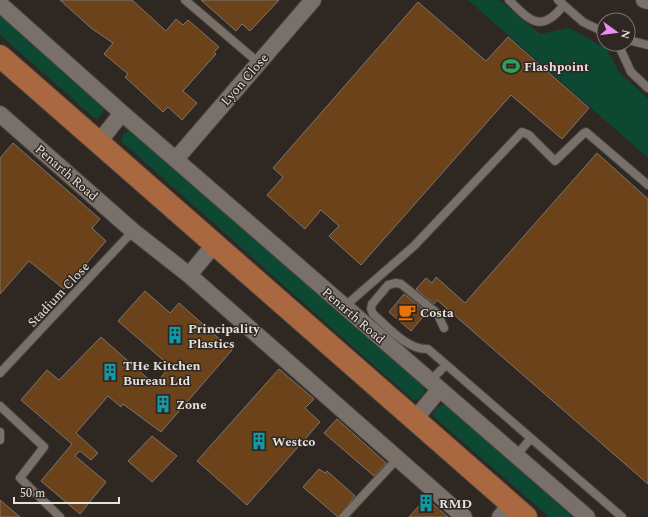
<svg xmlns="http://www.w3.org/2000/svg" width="648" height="517" viewBox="0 0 648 517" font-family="Spectral,serif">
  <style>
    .green { fill: #0d4833 }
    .building { fill: #6b4219; stroke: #7d756e }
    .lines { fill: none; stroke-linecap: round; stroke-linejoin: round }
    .service-casing { stroke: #49433e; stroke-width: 10 }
    .minor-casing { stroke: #49433e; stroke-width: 18 }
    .primary-casing { stroke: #49433e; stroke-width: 24 }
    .service { stroke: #787069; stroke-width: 8 }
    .minor { stroke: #787069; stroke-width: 16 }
    .primary { stroke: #aa6840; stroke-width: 22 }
    .labels { text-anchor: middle; stroke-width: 3; stroke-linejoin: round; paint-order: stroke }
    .poi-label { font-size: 13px; font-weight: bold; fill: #e7e2de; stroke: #2f2822; text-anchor: start }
    .street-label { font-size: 13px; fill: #e7e2de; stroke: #2f2822 }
  </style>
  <rect width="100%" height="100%" fill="#2f2822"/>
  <path class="green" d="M 468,0 L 499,0 L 540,34 L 569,28 L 607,49 L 618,71 L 648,99 L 648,158 Z
    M 0,13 L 102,103 C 105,110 104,114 97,119 L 92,116 L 0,35 Z
    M 128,131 L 135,131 L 422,384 L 425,390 C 423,396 420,400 413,400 L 121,141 L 123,134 Z
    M 441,405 L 446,405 L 573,517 L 549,517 L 433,416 L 436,408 Z"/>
  <path class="building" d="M 60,0 L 132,0 L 166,31 L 176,19 L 183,25 L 188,20 L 219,47 L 214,52 L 216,54 L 183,91 L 197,103 L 182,120 L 168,107 L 163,112 L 125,77 L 128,74 L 104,54 L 113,43 L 91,28 Z
    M 201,0 L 279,0 L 250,31 L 242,24 L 236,31 Z
    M 418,2 L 486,61 L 508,37 L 589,108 L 562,139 L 511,95 L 361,265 L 329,236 L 339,226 L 321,210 L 305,229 L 267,195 L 283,177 L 273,168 Z
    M 13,143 L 100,219 L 92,228 L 106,241 L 64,289 L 29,261 L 0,294 L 0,158 Z
    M 597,153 L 648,199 L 648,484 L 437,300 L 434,304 L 416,289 L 426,278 L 432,283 L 436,277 L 465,303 Z
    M 145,291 L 170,313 L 179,303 L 232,350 L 161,432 L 123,404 L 121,407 L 108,396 L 76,433 L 98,453 L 91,460 L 80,451 L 75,456 L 106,482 L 80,514 L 41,481 L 72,444 L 21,400 L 47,370 L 59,380 L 101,337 L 155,385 L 170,366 L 118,321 Z
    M 404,294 L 427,312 L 411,331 L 389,312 Z
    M 279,369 L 314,399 L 305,408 L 320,422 L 247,505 L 197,461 Z
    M 337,419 L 386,463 L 374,476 L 324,433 Z
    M 152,436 L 177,456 L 152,482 L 128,461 Z
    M 319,469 L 325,473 L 327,471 L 355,496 L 338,517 L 303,487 Z
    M 426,498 L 448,517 L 409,517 Z
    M 0,500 L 20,517 L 0,517 Z"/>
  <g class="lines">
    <g class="service-casing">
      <path id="service" d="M 185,0 L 259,63
        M 509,0 C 529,20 541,34 563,6
        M 558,0 L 583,22 L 604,32
        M 628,40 L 648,45
        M 618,44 L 631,72 L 648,88
        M 344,307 L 414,246 L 522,132 L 529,135 L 555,161 L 584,133 L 586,132 L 648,185
        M 444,328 L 437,313 L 401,284 L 396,283 L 388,285 L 372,304 L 371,309 L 373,314 C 388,327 407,350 428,349 L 622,517
        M 0,373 L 133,231
        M 429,382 L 446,365
        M 0,406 L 44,447 L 20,478 L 60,517
        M 0,432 L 0,440
        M 516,456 L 531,438
        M 343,517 L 397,459"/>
    </g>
    <g class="minor-casing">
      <path id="minor" d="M 644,0 L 648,1
        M 0,4 L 122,113 L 587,517
        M 0,114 L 133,231 L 189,275 L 464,517
        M 99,142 L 122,113
        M 176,159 L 313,0
        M 189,275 L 214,245
        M 415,419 L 439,390
        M 500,517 L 511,504"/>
    </g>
    <g class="primary-casing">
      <path id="primary" d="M 0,56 L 526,517"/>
    </g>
    <use href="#service" class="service"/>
    <use href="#minor" class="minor"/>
    <use href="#primary" class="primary"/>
  </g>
  <defs>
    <g id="stadium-bare" transform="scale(1.38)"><path d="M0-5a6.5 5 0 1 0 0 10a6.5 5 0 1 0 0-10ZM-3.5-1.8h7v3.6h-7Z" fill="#2e9e5b" stroke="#2f2822" stroke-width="2.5" paint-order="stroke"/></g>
    <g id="cafe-bare" transform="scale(1.38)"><path d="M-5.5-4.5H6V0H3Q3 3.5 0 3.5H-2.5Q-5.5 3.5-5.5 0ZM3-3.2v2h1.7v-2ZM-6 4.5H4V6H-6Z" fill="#e8710a" stroke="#2f2822" stroke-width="2.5" paint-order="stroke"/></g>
    <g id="building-bare" transform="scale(1.38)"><path d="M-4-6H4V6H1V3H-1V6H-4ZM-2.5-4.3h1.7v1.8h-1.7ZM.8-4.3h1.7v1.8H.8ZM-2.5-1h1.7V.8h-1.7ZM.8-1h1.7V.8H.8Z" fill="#0f9aa8" stroke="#2f2822" stroke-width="2.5" paint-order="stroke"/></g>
  </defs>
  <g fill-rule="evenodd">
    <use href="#stadium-bare" x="511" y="66"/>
    <use href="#cafe-bare" x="407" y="312"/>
    <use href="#building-bare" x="175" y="335"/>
    <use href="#building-bare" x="110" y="372"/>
    <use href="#building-bare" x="163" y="404"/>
    <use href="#building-bare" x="259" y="441"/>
    <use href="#building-bare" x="426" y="503"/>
  </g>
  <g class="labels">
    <g class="poi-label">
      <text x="524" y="71">Flashpoint</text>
      <text x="420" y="317">Costa</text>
      <text x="188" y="333">Principality<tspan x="188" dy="15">Plastics</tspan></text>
      <text x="123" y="370">THe Kitchen<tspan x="123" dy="15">Bureau Ltd</tspan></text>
      <text x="176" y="409">Zone</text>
      <text x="272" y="446">Westco</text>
      <text x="439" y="508">RMD</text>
    </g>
    <g class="street-label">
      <text transform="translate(244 79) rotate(-49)" y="5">Lyon Close</text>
      <text transform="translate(67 172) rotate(41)" y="5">Penarth Road</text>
      <text transform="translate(58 294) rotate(-47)" y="5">Stadium Close</text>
      <text transform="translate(354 315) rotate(41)" y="5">Penarth Road</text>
    </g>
  </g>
  <g transform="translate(616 32) rotate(104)"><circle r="19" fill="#2f2822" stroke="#79726d"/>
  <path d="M0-3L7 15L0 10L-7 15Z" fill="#f08bf5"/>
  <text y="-6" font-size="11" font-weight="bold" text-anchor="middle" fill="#e7e2de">N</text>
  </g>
  <path d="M14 497v6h105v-6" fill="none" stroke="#e7e2de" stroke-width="2"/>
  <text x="20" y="497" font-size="12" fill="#e7e2de" stroke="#2f2822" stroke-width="3" paint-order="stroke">50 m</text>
</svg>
